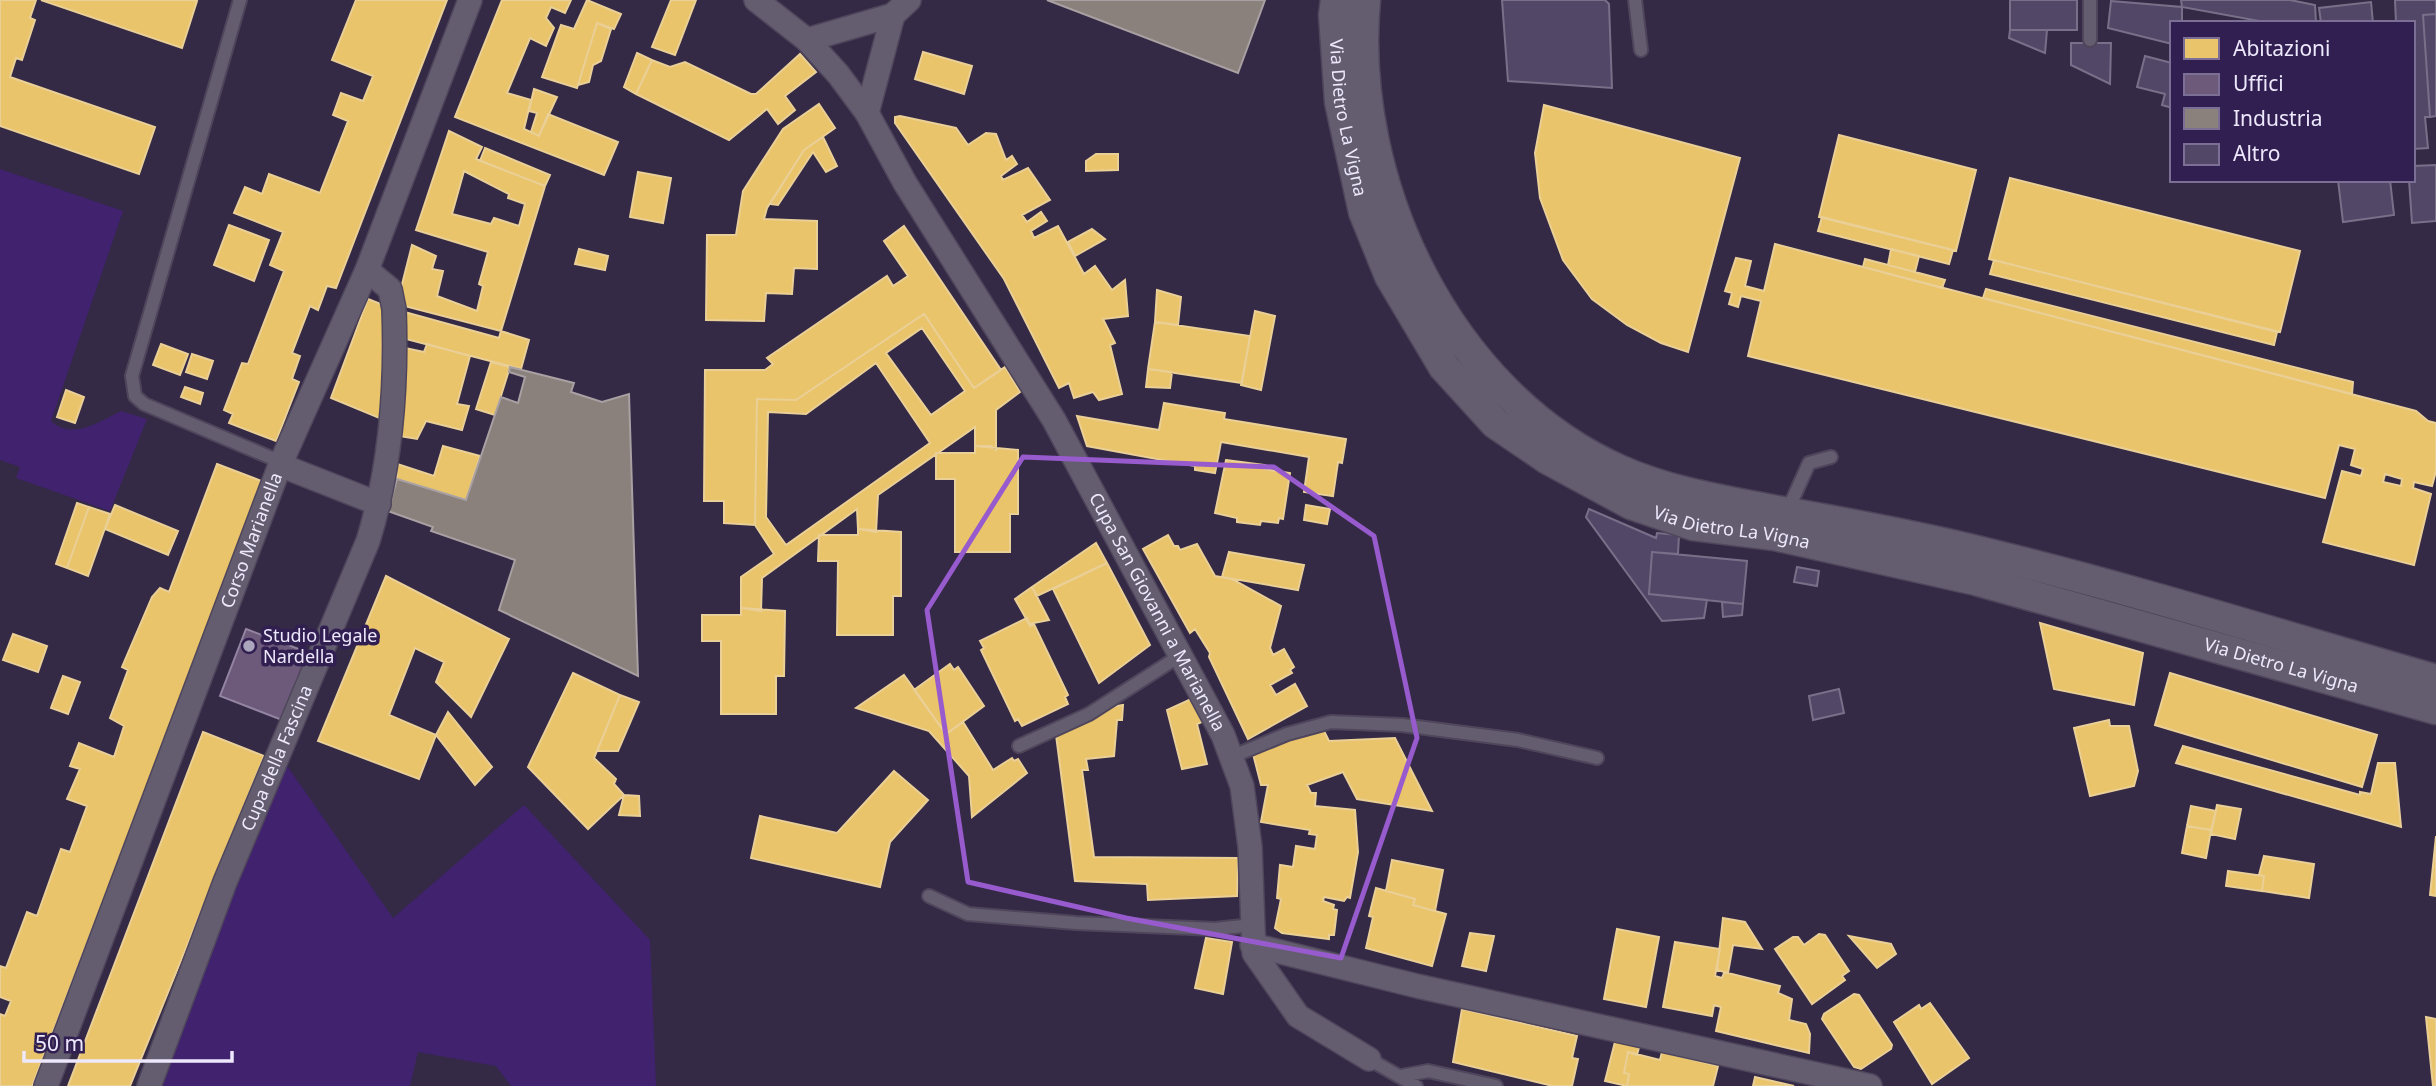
<svg xmlns="http://www.w3.org/2000/svg" width="2436" height="1086" viewBox="0 0 2436 1086" font-family="'Noto Sans',sans-serif">
  <style>
    .green { fill: #40226e }
    .homes { fill: #e9c46a; stroke: #eacf96; stroke-width: 2; fill-rule: evenodd }
    .offices { fill: #6d597a; stroke: #9384a1; stroke-width: 2 }
    .industry { fill: #8a817c; stroke: #a8a0a2; stroke-width: 2 }
    .building { fill: #534768; stroke: #787088; stroke-width: 2 }
    .lines { fill: none; stroke-linecap: round; stroke-linejoin: round }
    .service-casing { stroke: #4f465c; stroke-width: 16 }
    .minor-casing { stroke: #4f465c; stroke-width: 26 }
    .tertiary-casing { stroke: #4f465c; stroke-width: 33 }
    .service { stroke: #645d70; stroke-width: 12 }
    .minor { stroke: #645d70; stroke-width: 23 }
    .tertiary { stroke: #645d70; stroke-width: 30 }
    .marked { fill: none; stroke: #985bce; stroke-width: 5; stroke-linejoin: round }
    .poi-dot { fill: #aca6bc; stroke: #311f51; stroke-width: 2.5 }
    .labels { text-anchor: middle; stroke-width: 7; stroke-linejoin: round; paint-order: stroke }
    .street-label { font-size: 18px; fill: #ede8fc; stroke: #311f51 }
    .poi-label { font-size: 18px; fill: #ede8fc; stroke: #311f51; text-anchor: start }
  </style>
  <rect width="100%" height="100%" fill="#342a46"/>
  <path class="green" d="M 0,169 L 123,211 L 51,421 C 72,441 101,421 121,411 L 147,419 L 110,511 L 16,478 L 20,467 L 0,460 Z
    M 283,760 L 393,918 L 524,805 L 650,940 L 656,1086 L 511,1086 L 496,1066 L 418,1052 L 410,1086 L 156,1086 Z"/>
  <path class="homes" d="M 0,0 L 36,0 L 30,18 L 35,20 L 22,60 L 16,58 L 10,77 L 155,127 L 139,174 L 0,126 Z
    M 41,0 L 193,0 L 197,1 L 182,48 Z
    M 356,0 L 447,0 L 336,288 L 327,286 L 318,310 L 310,306 L 292,353 L 300,356 L 292,379 L 299,382 L 276,441 L 229,423 L 233,414 L 224,410 L 242,363 L 248,364 L 284,271 L 270,265 L 283,232 L 234,213 L 245,187 L 262,194 L 269,174 L 320,193 L 348,121 L 333,115 L 341,93 L 363,101 L 373,76 L 332,60 Z
    M 502,0 L 571,0 L 565,13 L 551,7 L 546,18 L 554,28 L 546,46 L 530,38 L 507,93 L 531,100 L 524,129 L 539,136 L 548,114 L 618,142 L 604,175 L 455,117 Z
    M 587,0 L 621,14 L 614,29 L 597,23 L 577,88 L 542,77 L 561,25 L 574,29 Z
    M 671,0 L 696,0 L 675,55 L 652,47 Z
    M 597,23 L 611,29 L 601,61 L 593,65 L 589,82 L 578,85 Z
    M 923,52 L 972,66 L 964,94 L 915,79 Z
    M 637,53 L 652,60 L 636,94 L 624,87 Z
    M 800,54 L 816,72 L 785,96 L 795,110 L 778,124 L 767,109 L 729,140 L 636,94 L 652,60 L 670,67 L 685,62 L 751,94 L 756,94 Z
    M 534,89 L 557,97 L 539,136 L 531,132 L 537,113 L 529,111 Z
    M 819,104 L 835,128 L 804,150 L 767,208 L 764,219 L 817,221 L 817,269 L 794,268 L 792,294 L 766,293 L 764,321 L 706,320 L 707,235 L 736,235 L 743,191 L 783,129 Z
    M 1544,105 L 1740,158 L 1688,352 L 1661,343 L 1627,325 L 1592,299 L 1563,260 L 1540,198 L 1535,153 Z
    M 900,116 L 956,128 L 968,145 L 986,133 L 996,134 L 1006,160 L 1012,156 L 1017,164 L 1001,176 L 1003,180 L 1028,168 L 1050,200 L 1022,215 L 1027,222 L 1041,212 L 1047,221 L 1031,231 L 1034,238 L 1058,226 L 1084,274 L 1095,266 L 1112,290 L 1125,280 L 1128,316 L 1103,319 L 1115,343 L 1110,345 L 1122,394 L 1099,400 L 1093,392 L 1074,398 L 1069,383 L 1059,388 L 1004,279 L 895,123 L 895,117 Z
    M 449,131 L 482,147 L 476,159 L 545,186 L 501,331 L 397,304 L 412,245 L 436,256 L 432,269 L 443,271 L 437,296 L 477,311 L 483,286 L 479,284 L 488,252 L 416,230 ZM 464,171 L 509,194 L 508,198 L 525,204 L 519,226 L 494,218 L 491,224 L 452,214 Z
    M 1839,135 L 1976,170 L 1956,251 L 1819,217 Z
    M 823,137 L 837,166 L 826,172 L 813,152 L 778,205 L 770,204 L 804,150 Z
    M 485,148 L 550,175 L 545,186 L 480,161 Z
    M 1096,154 L 1118,154 L 1118,170 L 1086,171 L 1086,161 Z
    M 638,172 L 671,178 L 663,223 L 630,217 Z
    M 2010,178 L 2300,251 L 2280,332 L 1989,259 Z
    M 1822,217 L 1953,250 L 1949,264 L 1818,231 Z
    M 229,225 L 269,240 L 254,281 L 214,265 Z
    M 904,226 L 1001,370 L 974,388 L 924,314 L 796,400 L 757,399 L 755,525 L 724,523 L 724,501 L 704,501 L 705,370 L 765,370 L 773,364 L 767,358 L 887,276 L 893,286 L 908,276 L 884,241 Z
    M 1092,229 L 1105,239 L 1075,256 L 1068,242 Z
    M 1775,244 L 2416,411 L 2428,421 L 2436,423 L 2436,471 L 2432,486 L 2414,482 L 2413,488 L 2431,494 L 2414,565 L 2323,542 L 2342,471 L 2361,476 L 2363,469 L 2351,465 L 2355,449 L 2339,445 L 2325,498 L 1748,356 L 1761,301 L 1741,296 L 1738,307 L 1729,304 L 1732,293 L 1725,291 L 1736,258 L 1751,261 L 1745,286 L 1764,291 ZM 2385,474 L 2402,479 L 2401,486 L 2383,482 Z
    M 579,249 L 608,256 L 605,270 L 575,264 Z
    M 1891,249 L 1919,256 L 1915,272 L 1888,265 Z
    M 1865,259 L 1915,272 L 1945,280 L 1942,288 L 1863,267 Z
    M 1994,260 L 2277,332 L 2274,345 L 1990,274 Z
    M 1986,289 L 2353,382 L 2352,394 L 1983,298 Z
    M 1157,290 L 1181,297 L 1178,325 L 1155,322 Z
    M 368,299 L 383,305 L 382,419 L 331,398 Z
    M 401,311 L 499,338 L 501,331 L 529,340 L 521,369 L 406,339 Z
    M 1255,311 L 1275,316 L 1261,390 L 1241,385 Z
    M 924,314 L 974,388 L 1005,367 L 1020,392 L 996,410 L 996,450 L 991,446 L 975,446 L 975,427 L 878,495 L 876,532 L 858,529 L 857,509 L 762,578 L 761,611 L 741,608 L 741,577 L 774,554 L 755,525 L 757,399 L 796,400 ZM 922,328 L 965,391 L 931,415 L 886,353 ZM 876,363 L 930,443 L 786,545 L 766,517 L 768,412 L 806,414 Z
    M 1155,322 L 1250,336 L 1242,383 L 1148,369 Z
    M 161,344 L 188,354 L 180,375 L 153,365 Z
    M 427,344 L 470,356 L 457,404 L 469,406 L 462,430 L 426,421 L 417,439 L 399,436 L 405,348 L 424,352 Z
    M 192,354 L 213,361 L 207,379 L 186,372 Z
    M 491,362 L 510,367 L 495,415 L 476,409 Z
    M 1148,369 L 1172,372 L 1170,388 L 1146,387 Z
    M 185,387 L 203,393 L 200,404 L 181,397 Z
    M 66,390 L 84,397 L 75,423 L 57,417 Z
    M 1164,403 L 1225,413 L 1224,419 L 1346,439 L 1342,463 L 1338,462 L 1333,496 L 1304,492 L 1309,457 L 1221,442 L 1215,473 L 1195,470 L 1195,466 L 1087,446 L 1077,416 L 1159,430 Z
    M 443,446 L 480,456 L 466,500 L 397,479 L 397,464 L 434,476 Z
    M 975,446 L 1018,450 L 1018,514 L 1010,514 L 1010,552 L 955,552 L 955,479 L 936,479 L 936,453 L 975,453 Z
    M 1226,460 L 1265,465 L 1264,469 L 1290,473 L 1283,519 L 1279,518 L 1278,523 L 1261,521 L 1260,525 L 1237,522 L 1237,518 L 1215,513 Z
    M 217,464 L 264,482 L 32,1086 L 0,1086 L 0,1014 L 5,1016 L 11,1001 L 0,997 L 0,966 L 6,968 L 27,912 L 37,916 L 61,849 L 70,852 L 87,806 L 67,799 L 80,769 L 70,766 L 79,743 L 114,757 L 124,726 L 110,718 L 128,670 L 122,667 L 152,597 L 160,588 L 169,592 Z
    M 77,503 L 89,507 L 67,568 L 56,564 Z
    M 115,505 L 178,531 L 168,555 L 105,529 Z
    M 1306,505 L 1330,509 L 1327,524 L 1304,520 Z
    M 89,507 L 110,514 L 88,576 L 67,568 Z
    M 858,529 L 901,532 L 901,596 L 893,596 L 893,635 L 837,635 L 838,561 L 818,561 L 819,535 L 858,535 Z
    M 1168,535 L 1174,546 L 1178,546 L 1180,550 L 1197,544 L 1215,576 L 1232,579 L 1281,606 L 1270,648 L 1273,655 L 1284,649 L 1294,667 L 1290,670 L 1292,673 L 1270,685 L 1276,695 L 1295,684 L 1307,706 L 1248,739 L 1209,657 L 1210,653 L 1195,629 L 1190,633 L 1143,549 Z
    M 1096,543 L 1107,563 L 1037,596 L 1032,587 Z
    M 1229,552 L 1304,565 L 1298,590 L 1222,577 Z
    M 1107,563 L 1150,645 L 1099,683 L 1053,589 Z
    M 386,576 L 509,639 L 471,717 L 436,682 L 444,662 L 415,648 L 389,715 L 436,735 L 419,779 L 318,741 Z
    M 1032,587 L 1049,620 L 1029,624 L 1015,599 Z
    M 741,608 L 785,611 L 784,676 L 776,676 L 776,714 L 721,714 L 721,641 L 702,641 L 702,615 L 741,615 Z
    M 1027,618 L 1030,626 L 1034,624 L 1068,695 L 1065,697 L 1068,704 L 1022,726 L 1018,719 L 1015,721 L 981,650 L 984,648 L 980,641 Z
    M 2040,623 L 2143,653 L 2134,705 L 2054,689 Z
    M 13,634 L 47,646 L 38,672 L 3,660 Z
    M 950,664 L 954,670 L 958,667 L 984,706 L 946,734 L 914,690 Z
    M 573,673 L 620,695 L 594,758 L 616,779 L 614,784 L 624,795 L 588,829 L 528,767 Z
    M 2170,673 L 2377,735 L 2362,787 L 2155,725 Z
    M 904,675 L 946,734 L 963,722 L 993,770 L 1012,758 L 1014,761 L 1018,759 L 1027,773 L 972,817 L 969,776 L 929,731 L 856,708 Z
    M 63,676 L 80,682 L 68,714 L 51,708 Z
    M 620,695 L 639,702 L 618,751 L 597,751 Z
    M 1191,699 L 1202,722 L 1197,724 L 1207,764 L 1182,769 L 1167,710 Z
    M 1123,705 L 1122,720 L 1117,720 L 1114,756 L 1086,759 L 1088,770 L 1082,770 L 1094,857 L 1238,858 L 1237,896 L 1148,900 L 1147,884 L 1075,881 L 1056,735 L 1111,707 Z
    M 448,712 L 492,767 L 475,785 L 436,735 Z
    M 2109,720 L 2110,726 L 2129,726 L 2138,771 L 2134,786 L 2090,796 L 2074,728 Z
    M 1322,727 L 1329,741 L 1395,738 L 1432,811 L 1357,799 L 1343,772 L 1307,785 L 1311,793 L 1316,793 L 1315,806 L 1355,810 L 1358,852 L 1350,898 L 1347,897 L 1344,901 L 1324,897 L 1323,901 L 1334,905 L 1333,909 L 1337,910 L 1334,935 L 1329,935 L 1329,939 L 1282,933 L 1275,928 L 1281,899 L 1277,898 L 1280,865 L 1293,867 L 1296,846 L 1315,849 L 1317,835 L 1309,834 L 1310,830 L 1261,822 L 1268,785 L 1261,785 L 1252,750 Z
    M 203,732 L 264,756 L 130,1086 L 68,1086 Z
    M 2183,746 L 2360,795 L 2360,792 L 2371,794 L 2378,763 L 2395,763 L 2401,827 L 2176,763 Z
    M 894,771 L 928,800 L 890,842 L 880,887 L 751,858 L 760,816 L 837,833 Z
    M 624,795 L 639,796 L 640,816 L 619,815 Z
    M 2217,805 L 2241,809 L 2235,839 L 2211,834 Z
    M 2191,806 L 2216,811 L 2211,830 L 2187,826 Z
    M 2187,826 L 2211,830 L 2206,858 L 2182,853 Z
    M 2436,836 L 2436,896 L 2430,895 Z
    M 2264,856 L 2314,864 L 2309,898 L 2262,891 L 2264,876 L 2259,875 Z
    M 1392,860 L 1443,870 L 1435,911 L 1413,905 L 1415,899 L 1386,891 Z
    M 2228,871 L 2264,876 L 2262,891 L 2226,886 Z
    M 1376,888 L 1415,899 L 1413,905 L 1446,914 L 1432,966 L 1366,948 L 1373,917 L 1369,916 Z
    M 1723,918 L 1745,922 L 1762,949 L 1733,945 L 1728,973 L 1717,970 Z
    M 1617,929 L 1659,937 L 1646,1007 L 1604,999 Z
    M 1470,933 L 1494,936 L 1486,971 L 1462,966 Z
    M 1819,934 L 1825,935 L 1849,971 L 1842,976 L 1845,980 L 1812,1004 L 1775,949 L 1793,937 L 1798,937 L 1804,945 Z
    M 1849,936 L 1891,944 L 1896,954 L 1877,968 Z
    M 1206,938 L 1232,942 L 1223,994 L 1195,988 Z
    M 1675,942 L 1720,949 L 1715,976 L 1722,978 L 1724,973 L 1728,973 L 1780,986 L 1778,993 L 1792,999 L 1789,1020 L 1806,1024 L 1810,1034 L 1809,1053 L 1716,1031 L 1721,1007 L 1714,1005 L 1712,1016 L 1663,1007 Z
    M 1854,994 L 1859,995 L 1892,1045 L 1891,1049 L 1861,1069 L 1854,1067 L 1822,1019 L 1824,1014 Z
    M 1930,1003 L 1969,1058 L 1932,1084 L 1894,1022 L 1919,1005 L 1921,1009 Z
    M 1462,1009 L 1577,1036 L 1572,1058 L 1578,1059 L 1572,1086 L 1553,1086 L 1453,1062 Z
    M 2426,1017 L 2436,1019 L 2436,1086 L 2433,1086 Z
    M 1617,1034 L 1641,1040 L 1637,1055 L 1628,1052 L 1624,1073 L 1629,1074 L 1627,1086 L 1605,1081 Z
    M 1628,1052 L 1660,1060 L 1662,1052 L 1718,1066 L 1713,1086 L 1627,1086 L 1629,1074 L 1624,1073 Z
    M 1755,1077 L 1794,1086 L 1753,1086 Z"/>
  <path class="offices" d="M 246,629 L 312,654 L 303,679 L 298,677 L 282,720 L 220,696 Z"/>
  <path class="industry" d="M 1047,0 L 1265,0 L 1238,73 Z
    M 510,367 L 574,383 L 571,392 L 602,402 L 629,394 L 638,676 L 499,610 L 515,560 L 431,531 L 433,527 L 388,511 L 397,479 L 466,500 L 501,397 L 518,403 L 525,377 L 509,372 Z"/>
  <path class="building" d="M 1502,0 L 1605,0 L 1609,4 L 1612,88 L 1508,81 Z
    M 2010,0 L 2077,0 L 2077,30 L 2010,30 Z
    M 2181,0 L 2290,0 L 2315,5 L 2316,23 L 2270,23 L 2182,7 Z
    M 2395,0 L 2436,0 L 2436,14 L 2423,15 L 2430,117 L 2425,117 L 2428,148 L 2413,149 L 2413,23 L 2396,23 Z
    M 2111,1 L 2182,7 L 2182,23 L 2172,23 L 2172,44 L 2108,28 Z
    M 2371,2 L 2373,23 L 2321,23 L 2319,8 Z
    M 2436,14 L 2436,116 L 2430,117 L 2423,15 Z
    M 2010,30 L 2047,30 L 2045,53 L 2009,38 Z
    M 2071,43 L 2111,43 L 2110,84 L 2071,65 Z
    M 2145,56 L 2172,63 L 2172,108 L 2162,105 L 2165,94 L 2137,87 Z
    M 2436,165 L 2436,221 L 2412,223 L 2409,180 L 2413,180 L 2413,166 Z
    M 2338,180 L 2390,180 L 2394,215 L 2343,222 Z
    M 1589,509 L 1656,538 L 1657,533 L 1679,535 L 1678,554 L 1652,552 L 1649,594 L 1707,600 L 1704,618 L 1662,621 L 1586,517 Z
    M 1652,552 L 1747,561 L 1743,604 L 1649,594 Z
    M 1797,567 L 1819,571 L 1817,586 L 1794,582 Z
    M 1722,602 L 1743,604 L 1742,615 L 1723,617 Z
    M 1839,689 L 1844,713 L 1813,720 L 1809,696 Z"/>
  <g class="lines">
    <g class="service-casing">
      <path id="service" d="M 240,0 L 132,376 L 135,396 L 144,404 L 274,459 L 280,465
        M 1635,0 L 1641,50
        M 2090,0 L 2090,40
        M 1787,512 L 1809,463 L 1831,457
        M 1019,746 L 1089,714 L 1181,655
        M 1231,757 L 1287,734 L 1331,722 L 1402,725 L 1518,740 L 1597,758
        M 929,896 L 968,914 L 1076,923 L 1215,929 L 1253,925
        M 1369,1059 L 1416,1086
        M 1401,1076 L 1428,1071 L 1496,1086"/>
    </g>
    <g class="minor-casing">
      <g id="minor">
        <path id="s1" d="M 756,0 L 807,40 L 838,74 L 867,113 L 905,183 L 1054,420 L 1223,735 L 1242,786 L 1250,847 L 1254,953 L 1298,1016 L 1369,1059"/>
        <path d="M 807,40 L 893,15"/>
        <path d="M 867,113 L 893,15 L 909,0"/>
        <path d="M 280,465 L 379,504"/>
        <path d="M 1252,945 L 1417,986 L 1870,1086"/>
        <path id="s2" d="M 46,1086 L 280,465 L 367,270 L 470,0"/>
        <path id="s3" d="M 149,1086 L 225,882 L 368,541 C 391,466 397,388 394,309 L 390,289 L 367,270"/>
      </g>
    </g>
    <g class="tertiary-casing">
      <g id="tertiary">
        <path id="s4" d="M 1336,0 L 1334,15 L 1340,102 L 1364,212 L 1390,276 L 1444,367 L 1495,423 L 1548,459 L 1631,504 L 1693,525 L 1774,535 L 1976,580 L 2436,709"/>
        <path d="M 1365,0 C 1348,182 1448,394 1619,470 C 1668,492 1724,501 1777,511 C 1846,523 1917,536 1985,553 C 2137,590 2286,637 2436,680"/>
      </g>
    </g>
    <use href="#service" class="service"/>
    <use href="#minor" class="minor"/>
    <use href="#tertiary" class="tertiary"/>
  </g>
  <path class="marked" d="M 1023,457 L 1274,467 L 1374,536 L 1417,738 L 1341,958 L 1126,918 L 968,882 L 927,610 Z"/>
  <circle class="poi-dot" cx="249" cy="646" r="7"/>
  <g class="labels">
    <g class="street-label">
      <text dy="6" stroke="none"><textPath href="#s4" startOffset="119">Via Dietro La Vigna</textPath></text>
      <text dy="6" stroke="none"><textPath href="#s4" startOffset="728">Via Dietro La Vigna</textPath></text>
      <text dy="6" stroke="none"><textPath href="#s2" startOffset="583">Corso Marianella</textPath></text>
      <text dy="6" stroke="none"><textPath href="#s1" startOffset="737">Cupa San Giovanni a Marianella</textPath></text>
      <text dy="6" stroke="none"><textPath href="#s4" startOffset="1295">Via Dietro La Vigna</textPath></text>
      <text dy="6" stroke="none"><textPath href="#s3" startOffset="352">Cupa della Fascina</textPath></text>
    </g>
    <g class="poi-label">
      <text x="263" y="642">Studio Legale<tspan x="263" dy="21">Nardella</tspan></text>
    </g>
  </g>
  <rect x="2170" y="21" width="245" height="161" fill="#311f51" stroke="#7c6f95" stroke-width="2"/>
  <rect x="2184" y="38" width="35" height="21" fill="#e9c46a" stroke="#7c6f95" stroke-width="2"/>
  <text x="2233" y="56" font-size="21" fill="#ede8fc">Abitazioni</text>
  <rect x="2184" y="74" width="35" height="21" fill="#6d597a" stroke="#7c6f95" stroke-width="2"/>
  <text x="2233" y="91" font-size="21" fill="#ede8fc">Uffici</text>
  <rect x="2184" y="108" width="35" height="21" fill="#8a817c" stroke="#7c6f95" stroke-width="2"/>
  <text x="2233" y="126" font-size="21" fill="#ede8fc">Industria</text>
  <rect x="2184" y="144" width="35" height="21" fill="#534768" stroke="#7c6f95" stroke-width="2"/>
  <text x="2233" y="161" font-size="21" fill="#ede8fc">Altro</text>
  <path d="M24 1051v10h208v-10" fill="none" stroke="#ede8fc" stroke-width="3.5"/>
  <text x="35" y="1051" font-size="21" fill="#ede8fc" stroke="#311f51" stroke-width="5" paint-order="stroke">50 m</text>
</svg>
